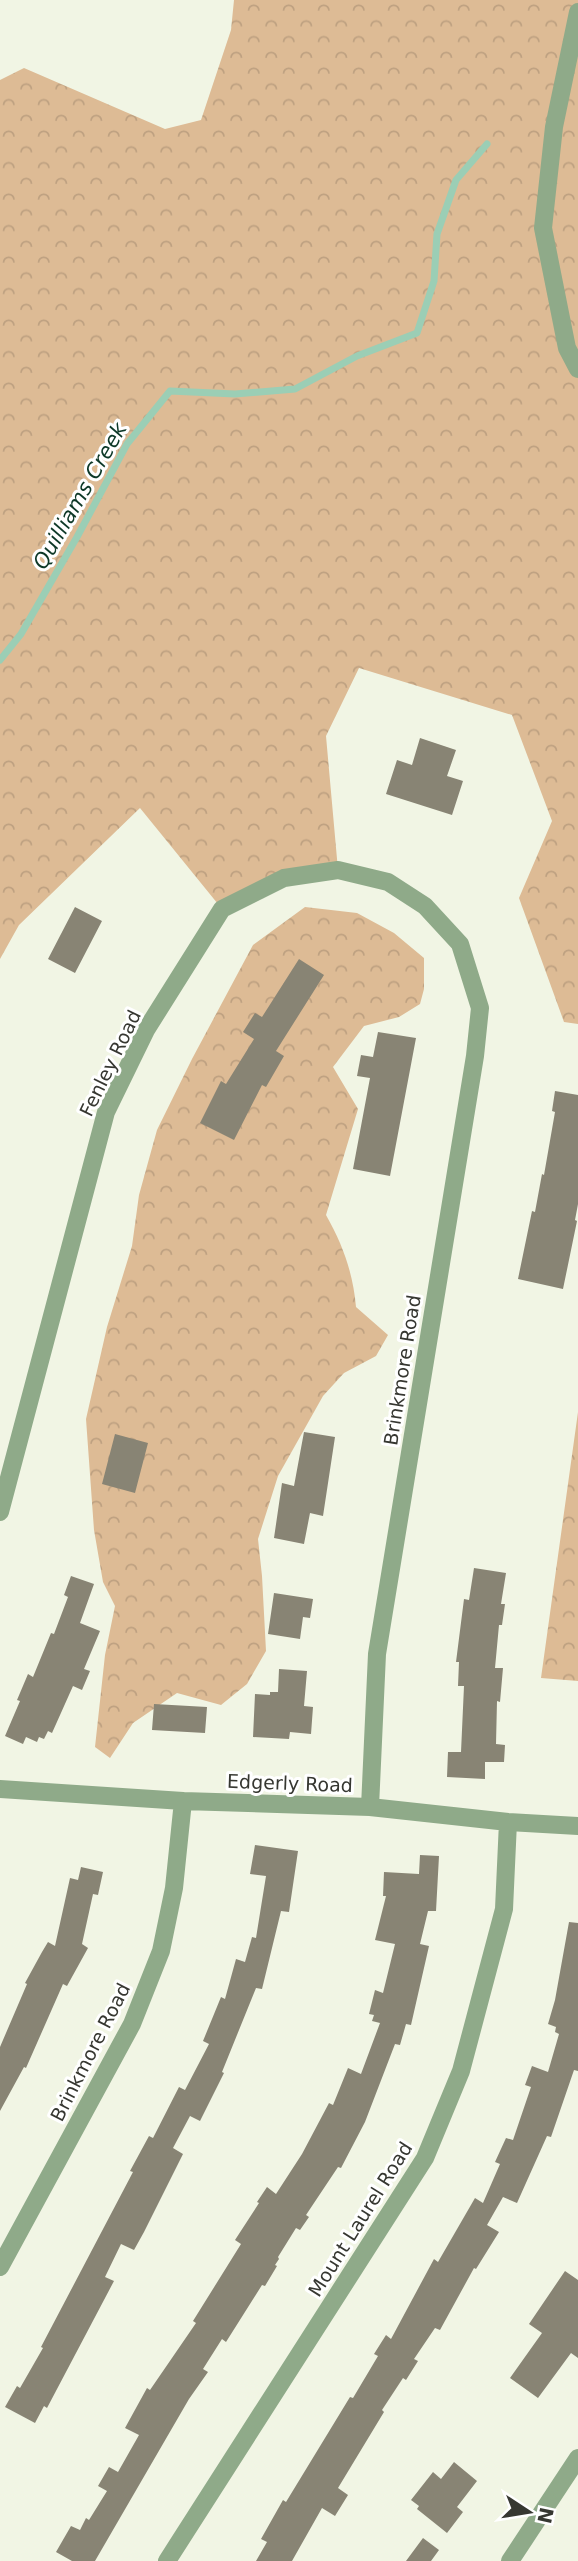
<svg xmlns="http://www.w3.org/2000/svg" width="578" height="2561" viewBox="0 0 578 2561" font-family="'DejaVu Sans',sans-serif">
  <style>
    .forest { fill: url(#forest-crowns) }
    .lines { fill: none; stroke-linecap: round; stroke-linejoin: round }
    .stream { stroke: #9bceb5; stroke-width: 7 }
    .building { fill: #888474 }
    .minor { stroke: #8faa89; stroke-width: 18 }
    .tertiary { stroke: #8faa89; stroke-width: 18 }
    .labels { text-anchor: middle; stroke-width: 6; stroke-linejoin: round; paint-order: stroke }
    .street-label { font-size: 19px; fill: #363731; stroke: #fff }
    .water-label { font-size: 21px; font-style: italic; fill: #0d3827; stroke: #fff }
  </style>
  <defs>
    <pattern id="forest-crowns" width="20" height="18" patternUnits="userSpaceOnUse" patternTransform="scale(1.75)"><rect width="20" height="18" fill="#ddbb95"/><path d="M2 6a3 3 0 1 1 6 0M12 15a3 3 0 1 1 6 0" fill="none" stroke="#bea181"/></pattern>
  </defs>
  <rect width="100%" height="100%" fill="#f1f5e4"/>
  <path class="forest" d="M 234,0 L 578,0 L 578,1024 L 564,1022 L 519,898 L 552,821 L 512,715 L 359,668 L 326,736 L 338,870 L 284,878 L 222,909 L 140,808 L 19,925 L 0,959 L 0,80 L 24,68 L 165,129 L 201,120 L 231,30 Z
    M 305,907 L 357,913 L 394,933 L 424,958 L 424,989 L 420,1004 L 399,1017 L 364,1026 L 333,1067 L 358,1109 L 326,1215 C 343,1245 353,1273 356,1307 L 388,1335 L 376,1356 L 344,1373 L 323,1396 L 278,1476 L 258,1539 L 262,1576 L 266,1651 L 247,1684 L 221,1705 L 177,1693 L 133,1723 L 110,1758 L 95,1747 L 105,1655 L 115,1606 L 103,1582 L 94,1530 L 86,1419 L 107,1327 L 132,1246 L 139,1195 L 157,1130 L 192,1059 L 253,945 Z
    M 578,1412 L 578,1681 L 541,1678 Z"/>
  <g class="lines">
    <path class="stream" d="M 0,660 L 21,634 L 77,537 L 127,444 L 170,391 L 235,394 L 295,389 L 357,356 L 417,333 L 434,281 L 437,234 L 456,180 L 487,144"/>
  </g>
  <path class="building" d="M 420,738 L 456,750 L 447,776 L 463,781 L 452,815 L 386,794 L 397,760 L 412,765 Z
    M 75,907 L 102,921 L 75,973 L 48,959 Z
    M 299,959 L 324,975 L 276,1051 L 284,1056 L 266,1087 L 262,1085 L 234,1140 L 200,1123 L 221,1081 L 226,1084 L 254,1039 L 243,1032 L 255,1013 L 262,1017 Z
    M 378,1032 L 416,1038 L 390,1176 L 353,1169 L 370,1078 L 357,1076 L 361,1055 L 373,1057 Z
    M 555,1091 L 578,1095 L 578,1204 L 575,1220 L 577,1221 L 563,1289 L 518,1279 L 532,1211 L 535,1212 L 542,1174 L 544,1175 L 555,1112 L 552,1111 Z
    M 304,1432 L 335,1437 L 323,1516 L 310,1513 L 304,1544 L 274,1538 L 282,1483 L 294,1486 Z
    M 115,1434 L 148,1443 L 135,1493 L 102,1484 Z
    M 474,1568 L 506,1573 L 501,1604 L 505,1604 L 502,1625 L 499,1625 L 495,1668 L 503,1668 L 500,1702 L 497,1701 L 496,1744 L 505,1745 L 504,1762 L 485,1762 L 485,1779 L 447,1777 L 448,1752 L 461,1752 L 464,1686 L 458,1686 L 459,1662 L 456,1662 L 464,1599 L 469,1600 Z
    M 71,1576 L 94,1584 L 80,1623 L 100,1631 L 84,1669 L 90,1671 L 82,1690 L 73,1686 L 52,1733 L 48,1731 L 44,1739 L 39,1737 L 37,1742 L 26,1737 L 23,1744 L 5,1736 L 20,1701 L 17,1700 L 28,1674 L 33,1677 L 51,1633 L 54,1634 L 68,1597 L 64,1595 Z
    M 274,1593 L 313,1599 L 310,1618 L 303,1617 L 300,1639 L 268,1634 Z
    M 279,1669 L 307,1671 L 304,1706 L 313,1707 L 311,1734 L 290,1732 L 289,1739 L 253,1737 L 255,1694 L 270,1695 L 270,1692 L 278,1692 Z
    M 154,1704 L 207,1707 L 205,1733 L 152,1730 Z
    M 255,1845 L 298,1851 L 289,1912 L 281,1911 L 262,1989 L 256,1988 L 222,2072 L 224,2073 L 200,2121 L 190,2116 L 173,2148 L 183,2154 L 144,2232 L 134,2250 L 121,2244 L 105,2277 L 114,2281 L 47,2408 L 44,2406 L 35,2423 L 5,2407 L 17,2386 L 20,2388 L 43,2348 L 41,2347 L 133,2172 L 130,2171 L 149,2136 L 153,2138 L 179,2087 L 185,2090 L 209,2044 L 203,2041 L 221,1997 L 225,1999 L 236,1959 L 245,1962 L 252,1937 L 256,1938 L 266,1876 L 250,1874 Z
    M 420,1855 L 439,1856 L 436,1911 L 428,1911 L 420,1944 L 429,1946 L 411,2025 L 406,2024 L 400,2045 L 395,2044 L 365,2122 L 341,2168 L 338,2167 L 306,2215 L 309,2217 L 300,2230 L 296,2228 L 278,2257 L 279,2259 L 275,2265 L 277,2266 L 265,2286 L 262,2285 L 226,2342 L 222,2339 L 203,2369 L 208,2372 L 189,2399 L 95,2561 L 72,2561 L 56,2552 L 71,2526 L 80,2530 L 86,2518 L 89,2520 L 107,2491 L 98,2486 L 109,2467 L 118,2472 L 139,2435 L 125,2428 L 147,2388 L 150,2390 L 196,2323 L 193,2321 L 241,2244 L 235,2240 L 259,2203 L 257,2202 L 267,2187 L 276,2194 L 302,2154 L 329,2103 L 333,2105 L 348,2068 L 361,2074 L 380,2023 L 372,2021 L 374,2015 L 369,2014 L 375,1990 L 383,1993 L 395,1944 L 375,1940 L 386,1896 L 383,1896 L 384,1872 L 419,1874 Z
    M 81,1867 L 103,1872 L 98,1895 L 93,1894 L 82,1944 L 88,1948 L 67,1986 L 63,1984 L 26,2068 L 24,2067 L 0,2111 L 0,2047 L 27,1984 L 25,1983 L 42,1952 L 48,1942 L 55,1946 L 70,1878 L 78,1880 Z
    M 569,1922 L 578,1923 L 578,2071 L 574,2070 L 551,2137 L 547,2136 L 517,2203 L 503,2197 L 487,2225 L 499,2232 L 476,2269 L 474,2268 L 440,2330 L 435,2328 L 414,2359 L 418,2361 L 406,2380 L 403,2378 L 382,2410 L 384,2412 L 338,2488 L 348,2495 L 335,2516 L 322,2508 L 292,2561 L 256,2561 L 267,2542 L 261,2539 L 283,2500 L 286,2502 L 350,2397 L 353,2398 L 378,2356 L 374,2354 L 386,2335 L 391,2339 L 434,2259 L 438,2262 L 475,2198 L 483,2203 L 500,2164 L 495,2162 L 506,2138 L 513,2140 L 531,2087 L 525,2085 L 532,2066 L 548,2072 L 559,2034 L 555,2032 L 556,2027 L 548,2024 L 555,2000 Z
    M 565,2271 L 578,2280 L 578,2358 L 571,2353 L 538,2398 L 510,2378 L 542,2333 L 529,2324 Z
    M 454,2462 L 477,2481 L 457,2507 L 463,2512 L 447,2533 L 417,2509 L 419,2506 L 411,2500 L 433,2472 L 441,2479 Z
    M 423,2538 L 439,2550 L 431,2561 L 406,2561 Z"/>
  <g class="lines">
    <path class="minor" d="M 0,1512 L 106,1112 L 146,1030 L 222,909 L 284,878 L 338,870 L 388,882 L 425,906 L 460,944 L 480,1008 L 475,1056 L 377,1654 L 370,1807
      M 0,1789 L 183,1801 L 370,1807 L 508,1822 L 578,1826
      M 0,2267 L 132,2024 L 161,1951 L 174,1888 L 183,1801
      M 167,2561 L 425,2158 L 461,2071 L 504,1909 L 508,1822
      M 510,2561 L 578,2458"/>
    <path class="tertiary" d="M 578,12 L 554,127 L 543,228 L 567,348 L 578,369"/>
  </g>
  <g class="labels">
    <g class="street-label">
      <text transform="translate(110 1063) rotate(-64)" y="7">Fenley Road</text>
      <text transform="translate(402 1370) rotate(-81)" y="7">Brinkmore Road</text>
      <text transform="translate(290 1783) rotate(2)" y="7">Edgerly Road</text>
      <text transform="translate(90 2052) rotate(-63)" y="7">Brinkmore Road</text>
      <text transform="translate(360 2219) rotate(-58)" y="7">Mount Laurel Road</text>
    </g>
    <g class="water-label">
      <text transform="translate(80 496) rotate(-60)" y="7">Quilliams Creek</text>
    </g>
  </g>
  <g transform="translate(529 2512) rotate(102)" stroke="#ffffff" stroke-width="5" paint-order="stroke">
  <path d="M0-5L12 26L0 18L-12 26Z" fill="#363731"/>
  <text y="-10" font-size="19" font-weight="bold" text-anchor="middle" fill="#363731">N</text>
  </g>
</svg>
